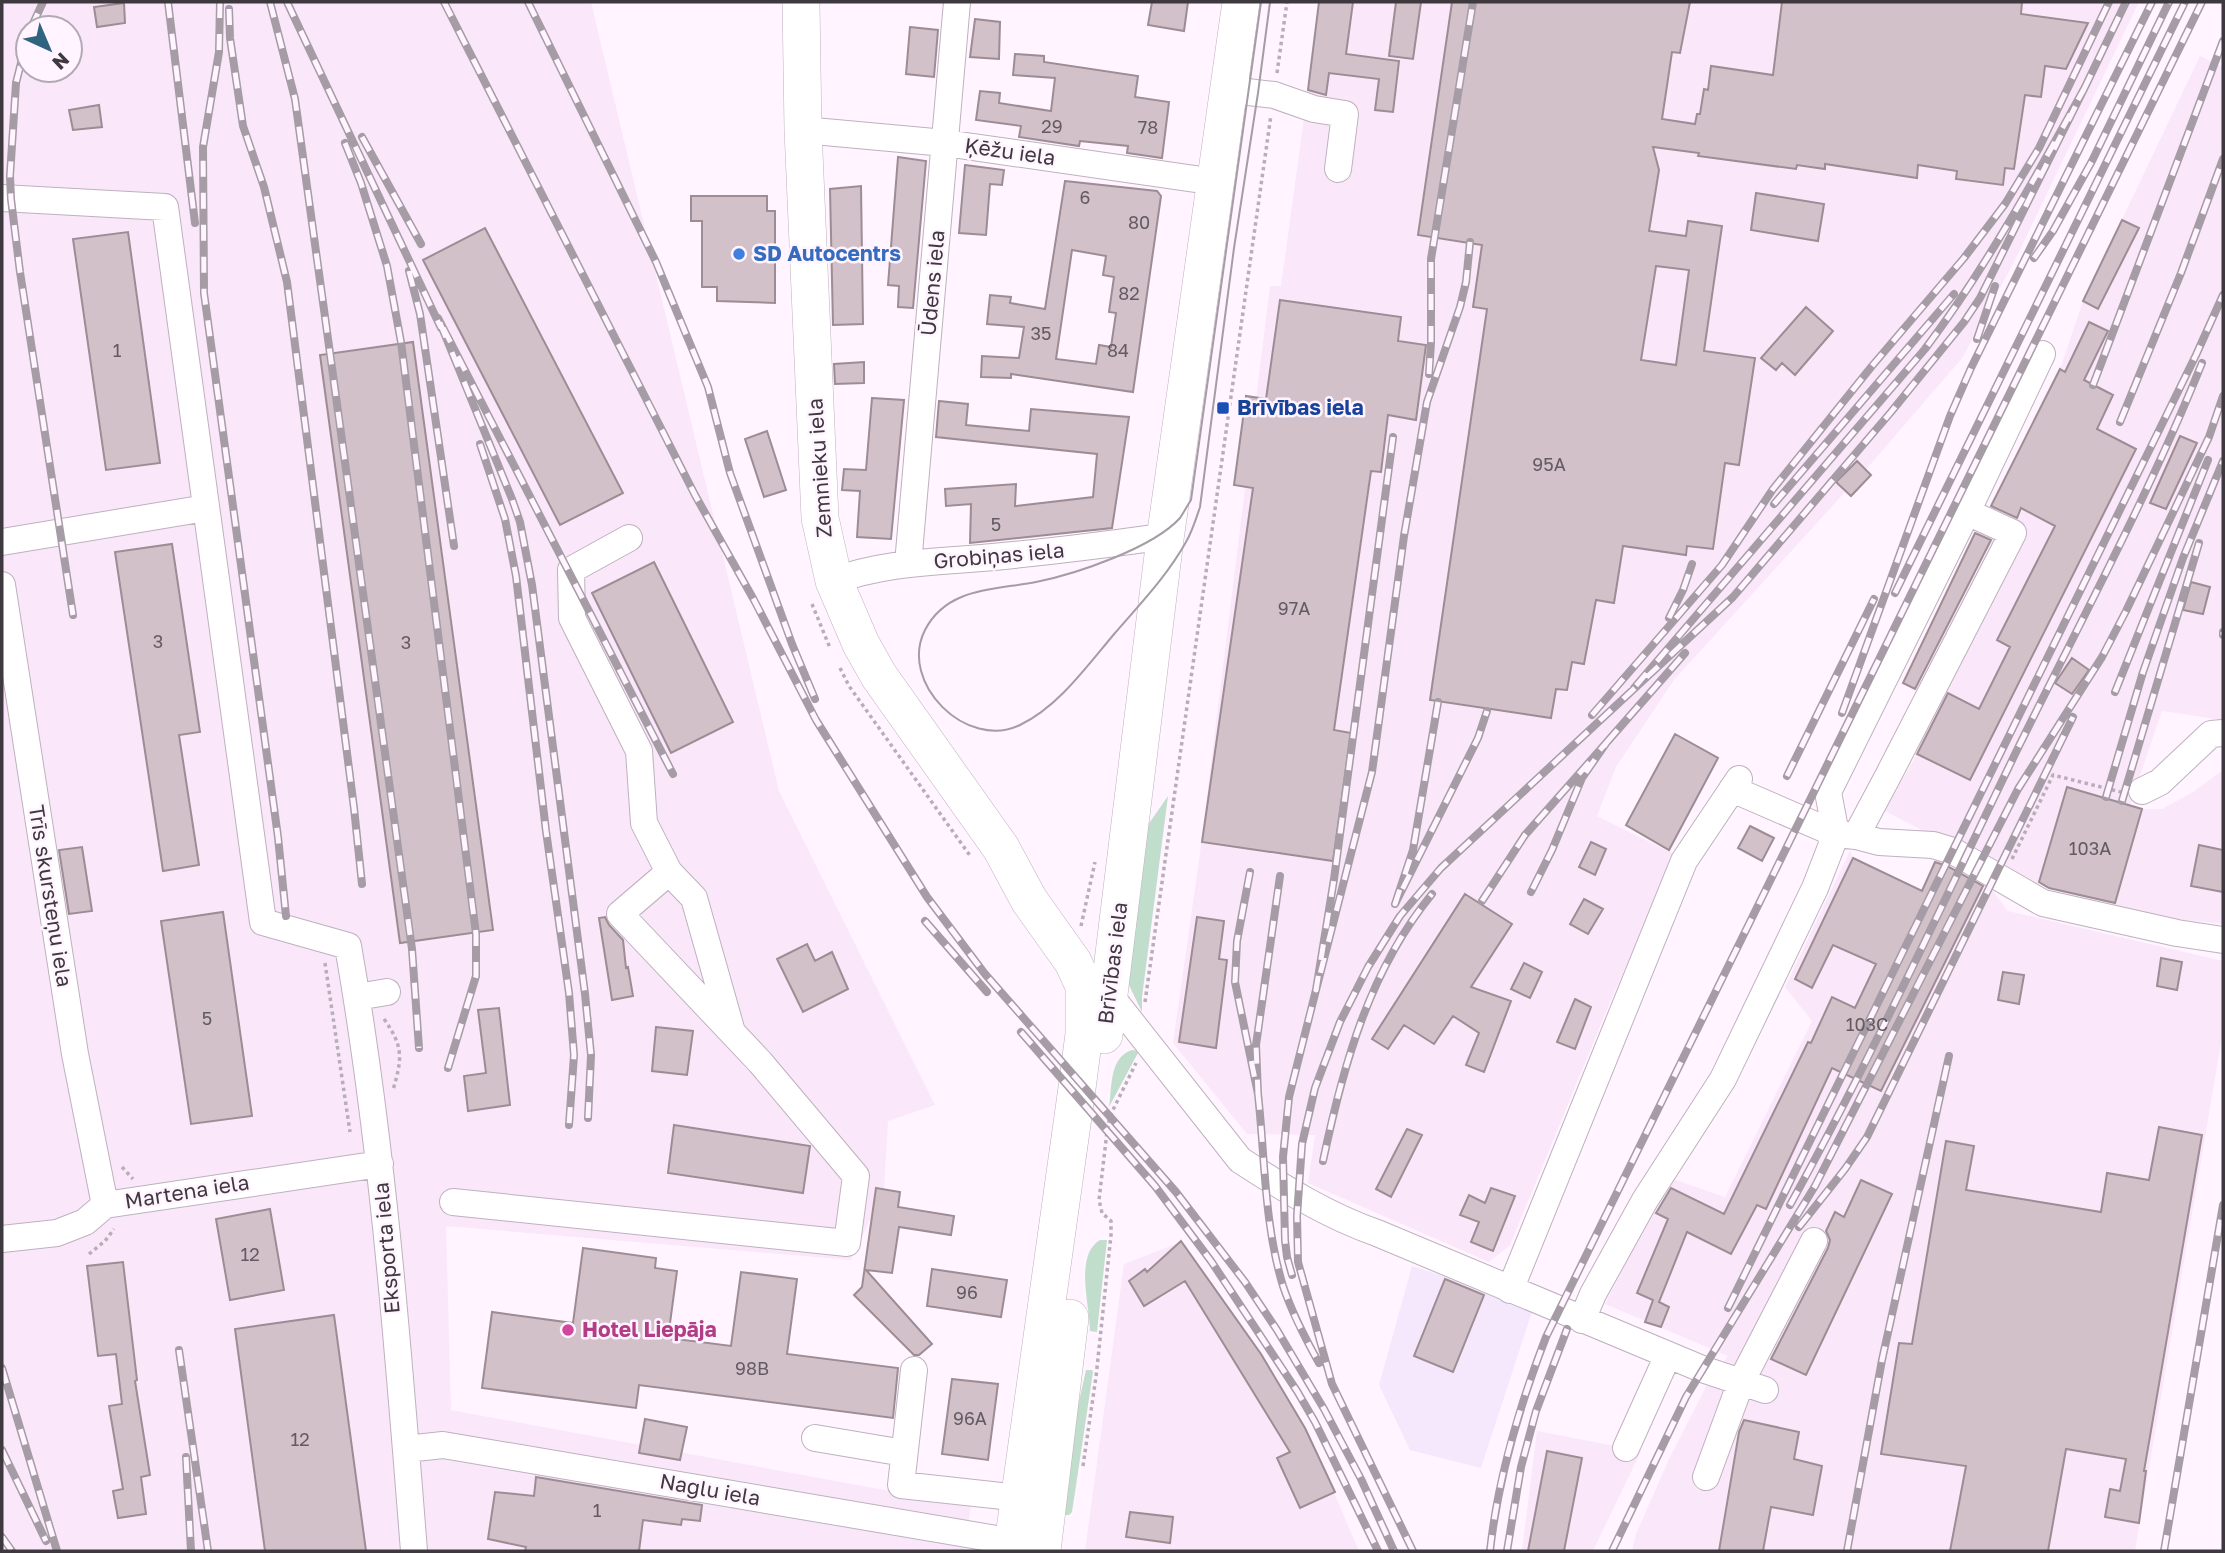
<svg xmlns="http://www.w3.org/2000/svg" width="2225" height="1553" viewBox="0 0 2225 1553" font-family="'Golos Text',sans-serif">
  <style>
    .commercial { fill: #f6e8fc }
    .built { fill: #fbe7fa; fill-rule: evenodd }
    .green { fill: #c1decc }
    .building { fill: #d2c1c9; stroke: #9d8c94; stroke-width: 2; fill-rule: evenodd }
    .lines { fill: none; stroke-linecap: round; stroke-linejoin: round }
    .minor-casing { stroke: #beb1be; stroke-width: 28 }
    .highway-casing { stroke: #beb1be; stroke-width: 38 }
    .path { stroke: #b7aeb7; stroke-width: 3.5; stroke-dasharray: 3.5 3.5; stroke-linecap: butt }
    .minor { stroke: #fff; stroke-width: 26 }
    .highway { stroke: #fff; stroke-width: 37 }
    .tram { stroke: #a59ca5; stroke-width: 2 }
    .rail-casing { stroke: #a59ca5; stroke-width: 8 }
    .rail { stroke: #fff4ff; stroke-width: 5; stroke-dasharray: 16; stroke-linecap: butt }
    .shop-dot { fill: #3f7fe0; stroke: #fff4ff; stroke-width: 2.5 }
    .transit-dot { fill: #1a4fb4; stroke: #fff4ff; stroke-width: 2.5 }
    .hotel-dot { fill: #d1479c; stroke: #fff4ff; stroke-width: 2.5 }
    .labels { text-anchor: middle; stroke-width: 5; stroke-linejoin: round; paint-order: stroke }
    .number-label { font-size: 18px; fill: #635b61 }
    .street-label { font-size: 21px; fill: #3e393e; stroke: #fff4ff }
    .shop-label { font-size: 21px; font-weight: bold; fill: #366cbe; stroke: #fff4ff; text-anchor: start }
    .transit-label { font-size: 21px; font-weight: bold; fill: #164399; stroke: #fff4ff; text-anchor: start }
    .hotel-label { font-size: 21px; font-weight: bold; fill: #b23c85; stroke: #fff4ff; text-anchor: start }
  </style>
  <rect width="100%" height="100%" fill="#fff4ff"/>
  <path class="commercial" d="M 1412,1266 L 1446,1277 L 1532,1312 L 1481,1468 L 1410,1450 L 1379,1385 Z"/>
  <path class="built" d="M 2,2 L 591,2 L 779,791 L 935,1105 L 888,1121 L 884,1189 L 851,1260 L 446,1226 L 451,1410 L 971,1506 L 964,1551 L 2,1551 ZM 28,28 L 70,28 L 70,70 L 28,70 Z
    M 1320,2 L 2139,2 L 2015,260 L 1963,357 L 1876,458 L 1674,680 L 1616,767 L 1597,816 L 1676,855 L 1610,1002 L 1510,1245 L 1489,1262 L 1308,1183 L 1315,1135 L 1247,1134 L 1173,1043 L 1200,853 L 1270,286 L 1281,286 Z
    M 2200,56 L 2223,67 L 2223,720 L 2162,711 L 2130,805 L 2067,787 L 2036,890 L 1885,811 L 1917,754 L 1921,692 L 1903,683 L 2060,369 L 2083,301 Z
    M 2223,770 L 2223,924 L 2112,912 L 2142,809 L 2162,809 L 2193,792 Z
    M 1850,851 L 1853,858 L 1921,890 L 1937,857 L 1985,881 L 2008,911 L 2223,961 L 2223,1031 L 2135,1551 L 1632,1551 L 1636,1534 L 1669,1459 L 1709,1381 L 1728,1356 L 1605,1304 L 1670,1178 L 1725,1197 L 1812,1021 L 1785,987 Z
    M 1181,1242 L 1309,1434 L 1359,1551 L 1085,1551 L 1124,1264 Z
    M 1537,1431 L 1641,1451 L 1593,1551 L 1522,1551 Z"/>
  <path class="green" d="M 1168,796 L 1142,997 L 1142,1012 L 1128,983 L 1148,825 Z
    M 1132,1050 L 1139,1051 L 1109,1107 C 1112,1088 1109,1057 1132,1050 Z
    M 1100,1240 L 1107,1240 L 1097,1332 L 1090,1331 C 1090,1306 1074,1255 1100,1240 Z
    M 1086,1370 L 1092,1370 L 1093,1372 L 1072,1512 L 1069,1515 L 1061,1515 L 1069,1446 Z"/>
  <path class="building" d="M 1152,2 L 1188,2 L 1184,31 L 1148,25 Z
    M 1319,2 L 1353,2 L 1346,54 L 1399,61 L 1393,112 L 1375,110 L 1379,79 L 1329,73 L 1326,95 L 1308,90 Z
    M 1396,2 L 1421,2 L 1413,59 L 1389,56 Z
    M 1452,2 L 1690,2 L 1680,53 L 1672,52 L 1662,119 L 1695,124 L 1697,114 L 1700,114 L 1704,89 L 1708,90 L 1711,66 L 1773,75 L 1782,2 L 2022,2 L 2021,14 L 2088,23 L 2066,69 L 2045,66 L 2041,97 L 2025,95 L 2014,169 L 2005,168 L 2003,185 L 1956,179 L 1957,171 L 1918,165 L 1917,178 L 1825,164 L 1825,169 L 1797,165 L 1796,169 L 1698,156 L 1699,153 L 1653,147 L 1659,170 L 1649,231 L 1686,236 L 1688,221 L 1722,226 L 1704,351 L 1755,358 L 1739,465 L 1725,463 L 1713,549 L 1687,546 L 1686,555 L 1623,546 L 1614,603 L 1596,600 L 1584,664 L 1572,662 L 1567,690 L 1556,689 L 1551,718 L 1430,700 L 1487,309 L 1473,307 L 1482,245 L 1418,235 ZM 1656,266 L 1689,270 L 1676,365 L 1641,360 Z
    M 124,3 L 125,23 L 97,27 L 94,7 Z
    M 975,19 L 1000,22 L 999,59 L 970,57 Z
    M 910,27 L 938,30 L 934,77 L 906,74 Z
    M 1015,54 L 1044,56 L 1044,62 L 1138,76 L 1135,97 L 1169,102 L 1162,158 L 1127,153 L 1128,146 L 1080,141 L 1079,146 L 1019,137 L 1021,126 L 976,120 L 980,91 L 1000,93 L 999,103 L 1051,111 L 1055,78 L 1013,75 Z
    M 99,105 L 102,127 L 73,130 L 69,110 Z
    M 898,157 L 926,161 L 913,308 L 898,307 L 899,286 L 888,285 Z
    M 965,165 L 1004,170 L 1002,185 L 990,184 L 986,235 L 959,233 Z
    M 1065,181 L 1157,191 L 1161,196 L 1133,392 L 1011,374 L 1011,378 L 981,377 L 982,356 L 1019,358 L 1024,327 L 987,324 L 990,295 L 1011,297 L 1010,303 L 1045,309 ZM 1072,250 L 1106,256 L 1103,275 L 1114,277 L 1109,312 L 1116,313 L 1111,347 L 1099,345 L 1096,364 L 1056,359 Z
    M 861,186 L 863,324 L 833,325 L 830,189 Z
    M 1756,193 L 1824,204 L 1818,241 L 1751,230 Z
    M 691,196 L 767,196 L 767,211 L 775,211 L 775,303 L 717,301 L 717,287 L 702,287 L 702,221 L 691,221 Z
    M 2122,220 L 2139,228 L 2098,309 L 2083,301 Z
    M 485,228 L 623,493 L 560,525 L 423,260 Z
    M 128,232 L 160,463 L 106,470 L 73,239 Z
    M 1280,300 L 1401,317 L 1398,341 L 1426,345 L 1416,420 L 1388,415 L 1381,472 L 1371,471 L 1334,730 L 1351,733 L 1333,861 L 1202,842 L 1253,488 L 1234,485 L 1246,396 L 1266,399 Z
    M 1806,307 L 1833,331 L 1795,375 L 1782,363 L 1776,370 L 1761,358 Z
    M 2089,322 L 2108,331 L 2084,380 L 2113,395 L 2097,429 L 2136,449 L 1970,780 L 1917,754 L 1948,693 L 1979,709 L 2010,647 L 1997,640 L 2055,526 L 2021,508 L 2017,518 L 1991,506 L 2060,369 L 2065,372 Z
    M 413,342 L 493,930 L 400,943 L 320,355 Z
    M 864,362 L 864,383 L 835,384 L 834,364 Z
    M 872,398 L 904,400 L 891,539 L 857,537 L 860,491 L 842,490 L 844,469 L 866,470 Z
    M 939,401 L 968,404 L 966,425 L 1029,431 L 1031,409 L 1129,417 L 1112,528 L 970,543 L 971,504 L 946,506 L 945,489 L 1016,484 L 1015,506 L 1093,497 L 1097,454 L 936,437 Z
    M 767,431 L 786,490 L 764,497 L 745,439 Z
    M 2180,436 L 2197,443 L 2166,509 L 2150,503 Z
    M 1857,461 L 1871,475 L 1851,496 L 1836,482 Z
    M 1975,533 L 1991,540 L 1915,689 L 1903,683 Z
    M 172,544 L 200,732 L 179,735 L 199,865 L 163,871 L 115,552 Z
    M 654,562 L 733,722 L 671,753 L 592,593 Z
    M 2191,582 L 2210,587 L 2203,614 L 2183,610 Z
    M 2072,658 L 2089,670 L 2072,694 L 2055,683 Z
    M 1675,734 L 1718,758 L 1669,850 L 1626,825 Z
    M 2067,787 L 2142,809 L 2115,903 L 2049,888 L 2039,882 Z
    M 1750,826 L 1774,838 L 1762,861 L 1738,848 Z
    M 1591,842 L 1606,849 L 1595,875 L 1579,867 Z
    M 2199,845 L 2223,850 L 2223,892 L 2191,886 Z
    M 82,847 L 92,911 L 69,914 L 59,850 Z
    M 1853,858 L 1922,891 L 1935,862 L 1947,866 L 1983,886 L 1881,1091 L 1832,1068 L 1766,1209 L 1757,1205 L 1731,1254 L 1687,1232 L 1659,1302 L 1669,1307 L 1661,1327 L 1645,1322 L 1653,1300 L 1637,1293 L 1668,1219 L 1656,1213 L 1671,1188 L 1724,1214 L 1808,1042 L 1811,1043 L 1832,997 L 1855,1008 L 1876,964 L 1833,945 L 1812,988 L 1795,979 Z
    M 1465,894 L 1512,924 L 1471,987 L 1511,1001 L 1484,1072 L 1466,1065 L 1479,1033 L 1453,1016 L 1434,1044 L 1404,1025 L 1388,1049 L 1372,1039 Z
    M 1584,899 L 1603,909 L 1588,934 L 1570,924 Z
    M 223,912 L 252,1116 L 191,1124 L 161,921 Z
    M 605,917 L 609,925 L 623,940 L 626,968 L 628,967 L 633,996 L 612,1000 L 599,918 Z
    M 1197,917 L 1224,921 L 1219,959 L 1227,960 L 1216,1048 L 1179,1042 Z
    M 807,944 L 815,961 L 832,952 L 848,989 L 803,1012 L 777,959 Z
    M 2161,958 L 2182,962 L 2177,990 L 2157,986 Z
    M 1524,963 L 1542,972 L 1530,998 L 1511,989 Z
    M 2003,972 L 2024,975 L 2019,1004 L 1998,1000 Z
    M 1575,999 L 1591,1007 L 1575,1049 L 1557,1042 Z
    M 499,1008 L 510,1105 L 468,1111 L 464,1076 L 486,1073 L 478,1010 Z
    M 656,1027 L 693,1031 L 687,1075 L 652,1071 Z
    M 674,1125 L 810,1146 L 803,1193 L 668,1173 Z
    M 2159,1127 L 2202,1135 L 2144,1471 L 2146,1471 L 2139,1523 L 2105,1517 L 2110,1489 L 2120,1491 L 2126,1459 L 2066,1449 L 2048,1551 L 1950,1551 L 1966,1466 L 1881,1454 L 1899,1343 L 1912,1344 L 1946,1141 L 1974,1146 L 1966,1190 L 2101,1212 L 2107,1173 L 2149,1180 Z
    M 1407,1129 L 1422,1135 L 1391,1197 L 1376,1189 Z
    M 1861,1180 L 1892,1194 L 1806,1375 L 1771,1359 L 1828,1248 L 1830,1240 L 1826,1231 L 1835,1212 L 1844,1217 Z
    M 876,1188 L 900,1192 L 898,1207 L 954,1216 L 951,1235 L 899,1227 L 892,1273 L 866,1270 L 932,1344 L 919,1355 L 914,1355 L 854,1295 L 862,1287 Z
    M 1491,1188 L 1515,1196 L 1493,1251 L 1471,1242 L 1479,1222 L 1460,1215 L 1469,1195 L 1485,1203 Z
    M 270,1209 L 284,1290 L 230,1300 L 216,1219 Z
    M 1181,1241 L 1261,1354 L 1305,1428 L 1335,1492 L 1300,1508 L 1277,1458 L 1290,1452 L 1185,1281 L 1144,1306 L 1129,1281 L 1145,1269 L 1147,1272 Z
    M 583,1248 L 656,1258 L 655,1268 L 677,1271 L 668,1338 L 731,1346 L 741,1272 L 797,1279 L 787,1354 L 898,1368 L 893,1418 L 639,1385 L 636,1408 L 482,1388 L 492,1312 L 573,1323 Z
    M 123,1262 L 137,1380 L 135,1381 L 150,1475 L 141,1477 L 146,1514 L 118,1518 L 113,1491 L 123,1489 L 109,1406 L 122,1404 L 116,1354 L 98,1356 L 87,1266 Z
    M 932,1269 L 1007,1280 L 1001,1317 L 927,1306 Z
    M 1445,1279 L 1484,1295 L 1453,1372 L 1414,1356 Z
    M 334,1315 L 366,1551 L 265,1551 L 235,1329 Z
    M 952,1379 L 998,1384 L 988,1460 L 942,1454 Z
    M 645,1419 L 687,1427 L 680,1460 L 639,1453 Z
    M 1744,1420 L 1799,1432 L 1794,1459 L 1822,1466 L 1813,1515 L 1771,1507 L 1763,1551 L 1719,1551 L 1739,1432 Z
    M 1547,1451 L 1582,1458 L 1564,1551 L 1528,1551 Z
    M 536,1477 L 702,1505 L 700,1521 L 682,1519 L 681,1525 L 643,1520 L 639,1551 L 525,1551 L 526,1547 L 488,1539 L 495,1492 L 534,1496 Z
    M 1130,1512 L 1173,1517 L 1170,1543 L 1126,1537 Z"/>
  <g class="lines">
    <g class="minor-casing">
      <path id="minor" d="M 1230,90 L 1274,95 L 1314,109 L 1345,114 L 1338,169
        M 803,130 L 945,143 L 1216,182
        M 2,198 L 165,207 L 263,922 L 348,946 C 383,1146 398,1349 414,1551
        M 629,538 L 571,570 L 572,618 L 639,751 L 644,823 L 669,872
        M 2,542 L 206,508
        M 908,564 L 957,2
        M 834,581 C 880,563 933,562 982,558 C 1039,553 1096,546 1153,538 L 1165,539
        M 2,585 L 75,1054 L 105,1205
        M 1732,789 L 1836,834 L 1856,836 L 1879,842 L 1933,845 L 1953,851 L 2043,903 L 2177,933 L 2223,940
        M 2142,791 L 2160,782 L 2211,734 L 2223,733
        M 1856,836 L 1888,776 L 2013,533 L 1967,512
        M 357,997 L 387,992
        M 1103,1003 L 1109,994 L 1240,1160 C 1283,1188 1328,1216 1377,1233 L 1702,1369 L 1765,1390
        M 453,1202 L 847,1243 L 856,1176 L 760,1062 L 620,914 L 669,872 L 694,898 L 732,1032
        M 2,1239 L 57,1233 L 85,1222 L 105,1205 L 380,1164
        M 1510,1290 L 1684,861 L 1739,779
        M 1582,1320 L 1593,1294 L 1645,1200 L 1723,1079 L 1815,888 L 1836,834 L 1828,792 L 1967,512 L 2042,354
        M 914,1370 L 901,1485 L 1020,1498
        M 815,1438 L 904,1453
        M 1626,1448 L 1668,1355
        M 406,1449 L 443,1445 L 1014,1542
        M 1706,1477 L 1741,1382 L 1814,1241"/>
    </g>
    <g class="highway-casing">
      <path id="highway" d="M 801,2 L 803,130 L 820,518 L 834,581 L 861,644 L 879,676 L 1001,848 L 1029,900 L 1073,962 L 1084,986 L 1084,1034 L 1078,1081 L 1012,1551
        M 1104,1035 L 1165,539 L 1241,2
        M 1042,1551 L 1070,1318"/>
    </g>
    <path class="path" d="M 1277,73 L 1287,2
      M 812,604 L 830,648
      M 840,668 L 849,686 L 971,857
      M 2012,859 L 2053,775 L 2121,792
      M 1081,926 L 1095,862
      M 325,963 L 350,1132
      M 1145,1002 L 1271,115
      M 384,1019 C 404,1047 402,1059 393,1090
      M 122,1167 L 133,1179
      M 89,1254 L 105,1241 L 114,1229
      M 1083,1466 L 1096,1377 L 1111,1235 L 1111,1221 L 1102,1213 L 1099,1200 L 1107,1132 L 1110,1116 L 1136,1063"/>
    <use href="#minor" class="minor"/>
    <use href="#highway" class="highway"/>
    <path class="tram" d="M 1261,2 L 1191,500 C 1187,506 1184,512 1180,518 C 1153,548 1076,574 1036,582 C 995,590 947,587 925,630 C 898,683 967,751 1020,725 C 1059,706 1087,666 1115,633 C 1140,604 1167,576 1186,542 C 1192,532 1196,519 1200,507 L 1234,248 L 1258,93 L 1270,2"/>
    <g class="rail-casing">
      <path id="rail" d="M 168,2 L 195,223
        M 220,2 L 219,52 L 203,147 L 204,293 L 278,837 L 286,916
        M 270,2 L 295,99 L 412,949 L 419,1048
        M 287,2 L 441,328
        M 444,2 L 695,495 L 754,600 L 816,720 L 927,897 L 985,974 L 1176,1192 L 1245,1282 L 1277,1330 L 1324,1409 L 1361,1479 L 1394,1551
        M 528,2 L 656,262 L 708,387 L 730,473 L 792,644 L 815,699
        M 229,9 L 230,38 L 243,126 L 264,187 L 287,282 L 354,808 L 362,884
        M 31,28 L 43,2
        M 28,35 L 16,83 L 10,176 L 11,199 L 20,272 L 73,615
        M 2084,89 L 2126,2
        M 362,137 L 421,244
        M 345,143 L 361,183 L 387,266 L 401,342 L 476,934 L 476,976 L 448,1068
        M 2034,258 L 2053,231 L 2092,161 L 2169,2
        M 409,271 L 420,314 L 454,546
        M 1977,339 L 1995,286
        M 1429,374 L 1431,342 L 1431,259 L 1473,2
        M 2093,385 L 2223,41
        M 2120,422 L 2181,273 L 2223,159
        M 1393,437 L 1334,879 L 1316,990 L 1372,772 L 1404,536 L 1427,402 L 1460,307 L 1466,282 L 1470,242
        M 480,444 L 505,519 L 516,576 L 546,831 L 569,993 L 574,1055 L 569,1125
        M 1774,504 L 1954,294
        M 1895,593 L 2185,2
        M 1669,618 L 1683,590 L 1692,564
        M 2223,635 L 2223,632
        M 2115,692 L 2208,460
        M 1438,702 L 1413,850 L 1395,904 L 1478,738 L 1487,711
        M 1842,713 L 1950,416 L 1971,368 L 2152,2
        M 1592,715 L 1722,565 L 1773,489 L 1872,366 L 1964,258 L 2005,204 L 2039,148 L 2109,2
        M 1607,742 L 1685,653
        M 1787,776 L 1874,599
        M 2106,797 L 2143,672 L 2183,558 L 2223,461
        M 2122,801 L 2199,543
        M 1250,872 L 1237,941 L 1235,982 L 1258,1094 L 1256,1045 L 1280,876
        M 1482,901 L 1525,835 L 1607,742 L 1582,778 L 1552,850 L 1531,892
        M 925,921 L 987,992
        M 1021,1032 L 1155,1186 L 1211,1261 L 1297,1391 L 1315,1422 L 1378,1551
        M 1258,1094 C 1265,1157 1264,1224 1283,1286 C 1292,1313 1305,1338 1319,1363
        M 588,1118 L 591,1055 L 585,994 L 532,585 L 520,522 L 512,499 L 438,318 L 673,774
        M 1323,1161 C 1343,1066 1369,971 1432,894
        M 1790,1205 C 1872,1057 1943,903 2017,750 C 2080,622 2149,495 2202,363
        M 1799,1227 L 1845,1169 L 1867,1137 L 2073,717
        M 1292,1275 L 1287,1257 L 1285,1240 L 1283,1157 L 1289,1097 L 1316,990
        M 1728,1308 L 2196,355 L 2223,295
        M 179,1350 L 208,1551
        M 2,1368 L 57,1551
        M 2,1450 L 46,1541
        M 186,1457 L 191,1551
        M 2,1537 L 12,1551
        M 1413,1551 L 1332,1384 L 1298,1262 L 1297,1216 L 1302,1144 L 1315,1088 L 1340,1022 L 1368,967 L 1400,916 L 1441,868 L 1733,597 L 1891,412 L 1964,322 L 1980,298 L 2084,89 C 2035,178 1986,268 1925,349 L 1634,688
        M 1490,1551 C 1498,1477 1519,1407 1546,1337 L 2202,2
        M 1507,1551 L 1521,1467 L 1536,1411 L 1567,1329
        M 1612,1551 L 1686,1397 L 1815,1186 L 2018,789 L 2102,657 L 2126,611 L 2209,437 L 2223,396
        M 1847,1551 L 1882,1360 L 1949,1056
        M 2164,1551 L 2223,1205"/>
    </g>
    <use href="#rail" class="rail"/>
  </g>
  <circle class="shop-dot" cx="739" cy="254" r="7"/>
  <rect class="transit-dot" x="1216" y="401" width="14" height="14" rx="3.5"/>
  <circle class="hotel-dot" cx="568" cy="1330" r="7"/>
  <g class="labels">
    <g class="number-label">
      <text x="1052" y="133">29</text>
      <text x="1148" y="134">78</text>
      <text x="1085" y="204">6</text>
      <text x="1139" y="229">80</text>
      <text x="1129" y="300">82</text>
      <text x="1041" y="340">35</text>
      <text x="117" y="357">1</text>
      <text x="1118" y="357">84</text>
      <text x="1549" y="471">95A</text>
      <text x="996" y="531">5</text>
      <text x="1294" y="615">97A</text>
      <text x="158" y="648">3</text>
      <text x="406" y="649">3</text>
      <text x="2090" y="855">103A</text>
      <text x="207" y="1025">5</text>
      <text x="1867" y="1031">103C</text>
      <text x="250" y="1261">12</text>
      <text x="967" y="1299">96</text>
      <text x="752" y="1375">98B</text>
      <text x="970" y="1425">96A</text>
      <text x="300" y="1446">12</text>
      <text x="597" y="1517">1</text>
    </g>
    <g class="street-label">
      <text transform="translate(1010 152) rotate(8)" y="7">Ķēžu iela</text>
      <text transform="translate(933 283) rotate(-85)" y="7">Ūdens iela</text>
      <text transform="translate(820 468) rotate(-94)" y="7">Zemnieku iela</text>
      <text transform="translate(999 556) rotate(-5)" y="7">Grobiņas iela</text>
      <text transform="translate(50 896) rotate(81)" y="7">Trīs skursteņu iela</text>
      <text transform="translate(1113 963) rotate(-83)" y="7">Brīvības iela</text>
      <text transform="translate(187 1192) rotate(-9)" y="7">Martena iela</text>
      <text transform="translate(387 1248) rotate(-95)" y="7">Eksporta iela</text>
      <text transform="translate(710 1490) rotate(10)" y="7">Naglu iela</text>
    </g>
    <g class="shop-label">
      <text x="753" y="261">SD Autocentrs</text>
    </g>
    <g class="transit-label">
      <text x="1237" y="415">Brīvības iela</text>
    </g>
    <g class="hotel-label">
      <text x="582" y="1337">Hotel Liepāja</text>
    </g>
  </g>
  <rect width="2225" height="1553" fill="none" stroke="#3e393e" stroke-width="7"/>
  <g transform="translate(49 49) rotate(136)"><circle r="33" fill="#fff4ff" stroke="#b2a9b2" stroke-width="2"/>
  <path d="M0-5L12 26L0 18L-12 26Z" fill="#306380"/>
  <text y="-10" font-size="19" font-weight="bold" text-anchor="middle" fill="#3e393e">N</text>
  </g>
</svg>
